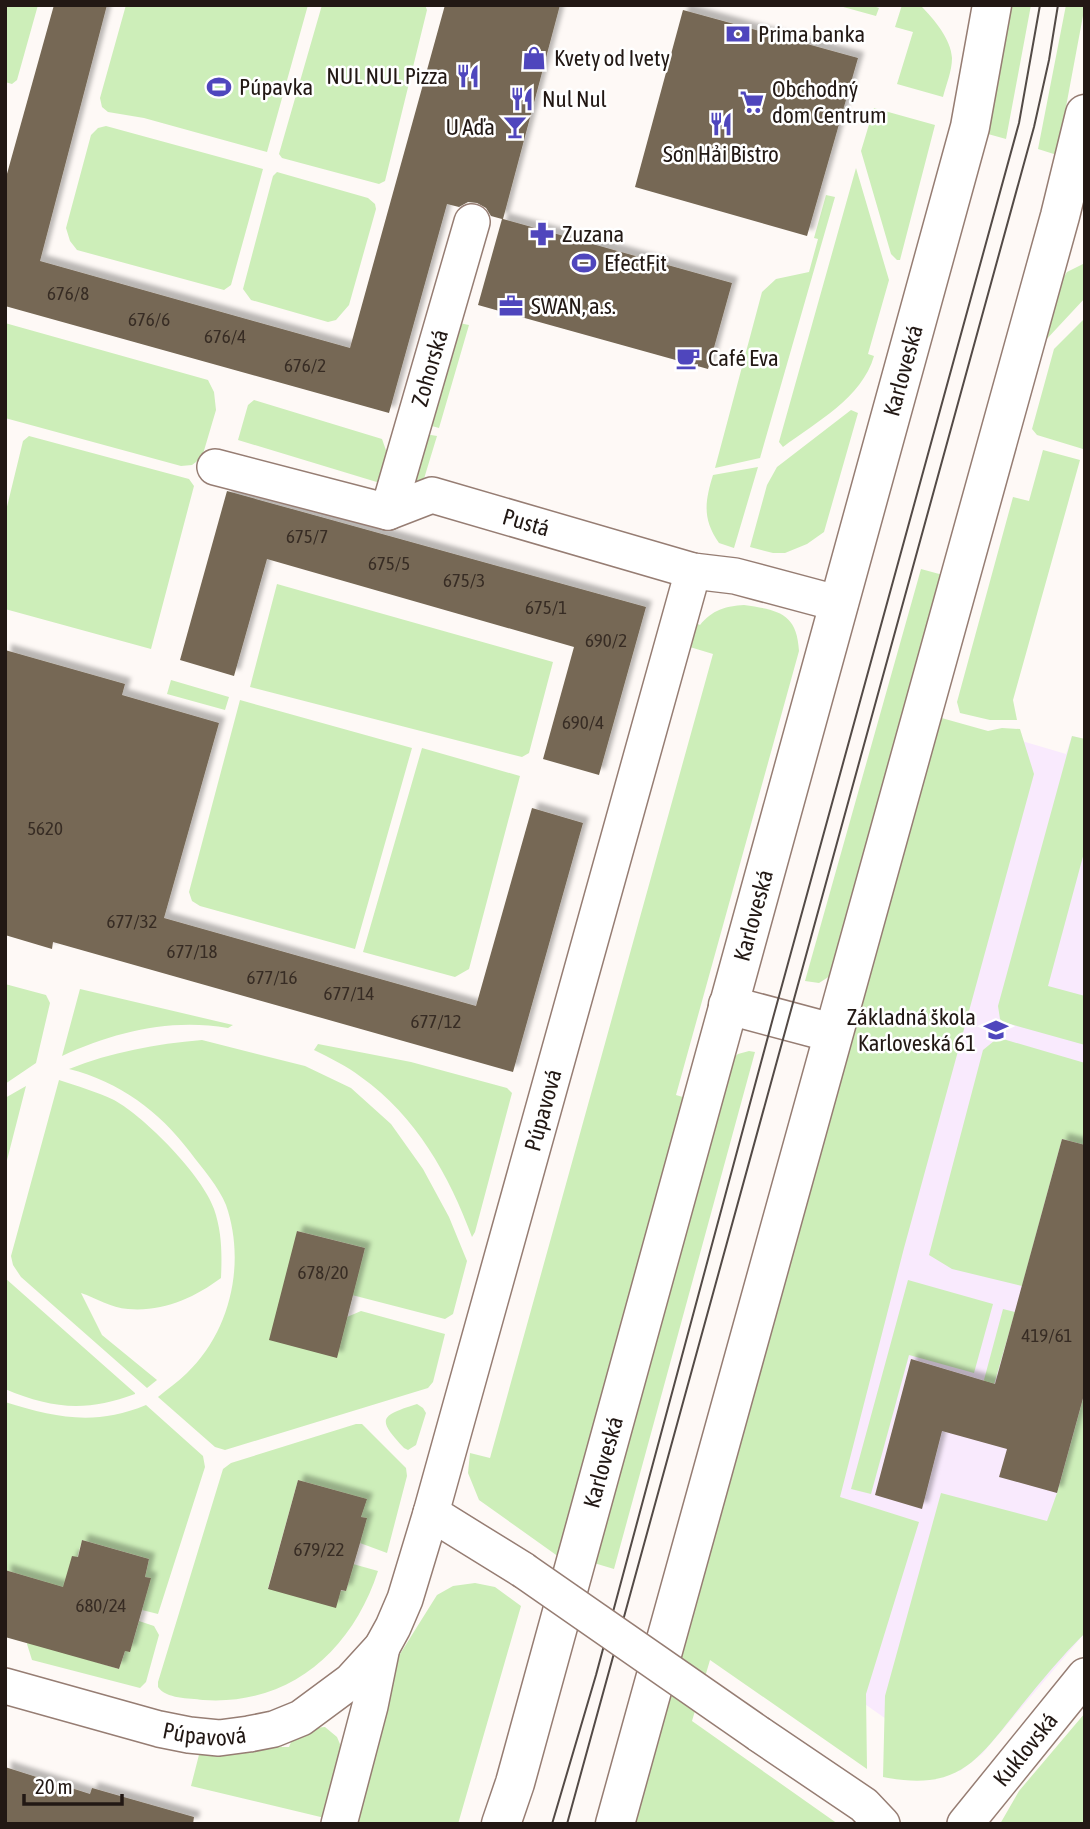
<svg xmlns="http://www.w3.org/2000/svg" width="1090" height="1829" viewBox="0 0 1090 1829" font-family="'Asap Condensed',sans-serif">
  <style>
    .education { fill: #f9eafd }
    .green { fill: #cdeeb9 }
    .building { fill: #766854; filter: url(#shadow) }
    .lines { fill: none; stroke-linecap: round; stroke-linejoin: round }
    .street-casing { stroke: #967d73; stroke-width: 38 }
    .secondary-casing { stroke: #967d73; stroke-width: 41 }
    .street { stroke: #fff; stroke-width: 35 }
    .secondary { stroke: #fff; stroke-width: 38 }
    .tram { stroke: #534a46; stroke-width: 2 }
    .street-bridge-casing { stroke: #967d73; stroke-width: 38; stroke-linecap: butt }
    .street-bridge { stroke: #fff; stroke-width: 35 }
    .labels { text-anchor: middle; stroke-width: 5; stroke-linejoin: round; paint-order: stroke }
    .number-label { font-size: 19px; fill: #372c24 }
    .poi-label { font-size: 23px; fill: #221814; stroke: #fff; text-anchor: start }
    .street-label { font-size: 23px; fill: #221814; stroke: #fff }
  </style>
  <defs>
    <filter id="shadow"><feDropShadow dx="6" dy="-6" stdDeviation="2" flood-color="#0004"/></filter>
  </defs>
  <rect width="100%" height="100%" fill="#fef9f6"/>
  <path class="education" d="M 988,731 L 1066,754 L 1072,736 L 1085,739 L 1085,1633 L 982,1754 L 960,1771 L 771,1638 Z"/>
  <path class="green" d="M 5,5 L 38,5 L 17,80 L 12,84 L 5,82 Z
    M 126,5 L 308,5 L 267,152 L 144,118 L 108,112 L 102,107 L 100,98 Z
    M 322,5 L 425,5 L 427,10 L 385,181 L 379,184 L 282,158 L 279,154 Z
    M 836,5 L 870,5 L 879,8 L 876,16 Z
    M 902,5 L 921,6 C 934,19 951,39 952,58 C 952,71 946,85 943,97 L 897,84 L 913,32 L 895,27 Z
    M 1010,5 L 1031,5 L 1006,139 L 988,134 Z
    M 1066,5 L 1085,5 L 1057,155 L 1038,149 Z
    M 874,108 L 935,125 L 900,260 L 897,260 L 891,254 L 861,151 Z
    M 106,126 L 263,169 L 231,285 L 224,290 L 77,250 L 70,241 L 66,228 L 91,135 L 98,128 Z
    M 856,168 L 889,280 L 868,354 L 874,356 C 862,398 816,422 783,447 L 779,442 Z
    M 277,172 L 368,198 L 375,204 L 376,209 L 349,305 L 336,320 L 328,322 L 251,300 L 243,289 L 273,176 Z
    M 826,195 L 835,197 L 760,458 L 715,468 L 762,292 L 776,279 L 809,272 L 818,239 L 814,238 Z
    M 1085,263 L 1085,298 L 1044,342 L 1060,283 L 1067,272 Z
    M 1085,318 L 1085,441 L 1083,449 L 1037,435 L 1032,429 L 1054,349 Z
    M 5,323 L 208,380 L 214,392 L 216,410 L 203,454 L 200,459 L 192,465 L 181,466 L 5,418 Z
    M 459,323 L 469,325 L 439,428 L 428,425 Z
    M 254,400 L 382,439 L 388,456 L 380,483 L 238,440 L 248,405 Z
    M 851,410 L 858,413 L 824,532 L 807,544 L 785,553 L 773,553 L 750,547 L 767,485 L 777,467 Z
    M 425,434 L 437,436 L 423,482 L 416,490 L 412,476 Z
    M 29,436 L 189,479 L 194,486 L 151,649 L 5,609 L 5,515 L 23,441 Z
    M 1043,450 L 1080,460 L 1013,700 L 1017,720 L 990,720 L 960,713 L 957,702 L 1013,497 L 1029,501 Z
    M 758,467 L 734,548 L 719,543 C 702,519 705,501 713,475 Z
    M 921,569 L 943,575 L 830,976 L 819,983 L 805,981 Z
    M 277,584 L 553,662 L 529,753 L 522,757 L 250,687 Z
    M 744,605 C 777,610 797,612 799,651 L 676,1095 L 686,1098 L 559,1557 L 479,1500 L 468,1473 L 470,1453 L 490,1458 L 713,654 L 680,644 L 691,621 L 700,625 C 712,610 726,606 744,605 Z
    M 171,680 L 229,697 L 225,710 L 167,694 Z
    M 240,700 L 412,748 L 355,949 L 200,906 L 192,901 L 189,892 Z
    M 938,717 L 988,731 L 1002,728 L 1020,729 L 1034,774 L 904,1248 L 840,1497 L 919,1522 L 866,1694 L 867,1769 L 710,1660 L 692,1721 L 838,1824 L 633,1824 Z
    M 1072,736 L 1085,739 L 1085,849 L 1048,986 L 1085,996 L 1085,1045 L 1003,1022 L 1000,1019 L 998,1006 Z
    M 422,748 L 520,776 L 469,969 L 455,977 L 363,952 Z
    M 5,984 L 46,995 L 50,1003 L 36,1063 L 5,1084 Z
    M 80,989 L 233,1025 L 228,1028 C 170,1018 114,1032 62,1056 Z
    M 1003,1039 L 1085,1063 L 1085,1145 L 1062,1139 L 1022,1286 L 952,1269 L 929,1255 L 983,1050 L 994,1041 Z
    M 202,1040 L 305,1066 L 351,1088 L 391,1124 L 423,1169 L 449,1217 L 467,1261 L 453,1314 L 445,1319 L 352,1295 L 365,1248 L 297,1231 L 347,1317 L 361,1311 L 445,1334 L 433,1382 L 428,1388 L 225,1450 L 215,1447 L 158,1397 C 167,1389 178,1382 187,1373 C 231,1331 246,1262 226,1205 C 219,1187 202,1168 190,1152 C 159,1111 120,1082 69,1069 C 112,1052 155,1044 202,1040 Z
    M 318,1044 L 411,1062 L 507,1088 L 512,1093 L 475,1232 L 472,1237 C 449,1175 416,1116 361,1077 C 347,1066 330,1058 314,1050 Z
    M 749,1051 L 755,1052 L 614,1569 L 594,1563 L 733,1058 L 738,1054 Z
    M 59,1080 C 77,1086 97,1092 114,1100 C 145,1117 203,1176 214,1209 C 222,1232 222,1254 221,1278 C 194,1298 163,1312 128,1309 C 111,1308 96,1298 81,1293 L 102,1335 L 157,1380 L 147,1388 L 21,1277 L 13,1265 L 11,1256 Z
    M 26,1086 L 5,1168 L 5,1098 Z
    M 5,1278 L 135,1393 L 135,1394 C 87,1412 52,1409 5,1389 Z
    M 908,1280 L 993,1304 L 974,1373 L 909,1355 L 871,1494 L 851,1489 Z
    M 1003,1309 L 1015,1312 L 987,1409 L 977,1406 Z
    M 1085,1391 L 1085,1633 C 1062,1656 1041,1681 1021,1706 C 977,1761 959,1792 883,1777 L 885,1696 L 941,1493 L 1047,1521 L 1057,1493 Z
    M 5,1402 C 56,1418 95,1426 146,1405 L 203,1456 L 205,1467 L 158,1614 L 142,1610 L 150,1578 L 145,1577 L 149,1559 L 82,1540 L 52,1649 L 119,1669 L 125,1651 L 130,1651 L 139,1621 L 154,1626 L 159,1635 L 146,1682 L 140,1688 L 32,1660 L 27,1644 L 45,1582 L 5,1570 Z
    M 417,1404 L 423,1408 L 426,1413 L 416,1445 L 408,1450 L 404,1448 C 377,1419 379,1416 417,1404 Z
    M 356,1424 L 362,1424 L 406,1468 L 407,1476 L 387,1553 L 360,1543 L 366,1518 L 361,1517 L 366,1499 L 298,1480 L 268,1588 L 346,1591 L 353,1564 L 378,1571 C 352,1651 289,1706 203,1700 C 189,1698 166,1699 158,1687 L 158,1682 L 223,1469 L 231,1463 Z
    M 475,1583 L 495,1587 L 521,1606 L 458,1824 L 354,1824 L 395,1662 L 437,1595 L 453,1586 Z
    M 1085,1713 L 1085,1824 L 1000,1824 L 1019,1791 Z
    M 325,1727 L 337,1737 L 342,1749 L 329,1819 L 191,1786 L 201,1747 L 289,1747 C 295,1731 310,1728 325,1727 Z"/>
  <path class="building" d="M 54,5 L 107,5 L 40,261 L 350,348 L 445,5 L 560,5 L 503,219 L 732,283 L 708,369 L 478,305 L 502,219 L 491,216 L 486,208 L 477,203 L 468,202 L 459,207 L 447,204 L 389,413 L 5,306 L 5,181 Z
    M 683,10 L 858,58 L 807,236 L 635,187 Z
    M 227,491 L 646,607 L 599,775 L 543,759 L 574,647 L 267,559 L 234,676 L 180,660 Z
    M 5,650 L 125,684 L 122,695 L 219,723 L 164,918 L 476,1006 L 532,808 L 583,823 L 513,1072 L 53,942 L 52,949 L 5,935 Z
    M 1062,1139 L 1085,1145 L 1085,1391 L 1057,1493 L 999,1477 L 1007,1449 L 942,1431 L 922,1509 L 875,1495 L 911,1359 L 995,1384 Z
    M 297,1231 L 365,1248 L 337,1358 L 269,1340 Z
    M 298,1480 L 367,1499 L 361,1517 L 367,1518 L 360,1543 L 346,1591 L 341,1590 L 336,1608 L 268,1589 Z
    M 82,1540 L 149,1559 L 145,1577 L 151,1578 L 140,1617 L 130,1652 L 125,1651 L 119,1669 L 5,1637 L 5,1570 L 63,1587 L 72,1556 L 78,1557 Z
    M 5,1767 L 90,1794 L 92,1788 L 194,1817 L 193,1824 L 5,1824 Z"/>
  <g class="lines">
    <g class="street-casing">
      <g id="street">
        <path id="s1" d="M 215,467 L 388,512 L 432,495 L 693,571 L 735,576 L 840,604"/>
        <path id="s2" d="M 388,512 L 472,222"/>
        <path d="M 431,1513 L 523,1570"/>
        <path id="s3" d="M 5,1686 L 159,1729 L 189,1735 L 219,1738 L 249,1734 L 274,1729 L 301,1718 L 351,1681 L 382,1647 L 393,1627 L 405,1599 L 431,1513 L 693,571"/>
        <path d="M 759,1734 L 864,1805 L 882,1824"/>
        <path d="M 339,1824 L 370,1706 L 382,1647"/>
        <path id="s4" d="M 965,1824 L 1085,1676"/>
      </g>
    </g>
    <g class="secondary-casing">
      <g id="secondary">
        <path d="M 728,1005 L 833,1033"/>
        <path id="s5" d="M 501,1824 L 515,1783 L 970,127 L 992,5"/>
        <path d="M 615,1824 L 1060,216 L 1085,114"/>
      </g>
    </g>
    <use href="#street" class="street"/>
    <use href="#secondary" class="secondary"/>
    <path class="tram" d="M 552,1824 L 596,1675 L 773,1018 L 1019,123 L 1040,5
      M 567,1824 L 1034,127 L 1049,60 L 1058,5"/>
    <g class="street-bridge-casing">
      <path id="street-bridge" d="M 523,1570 L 759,1734"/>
    </g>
    <use href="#street-bridge" class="street-bridge"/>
  </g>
  <defs>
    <g id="bank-bare" transform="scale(1.89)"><path d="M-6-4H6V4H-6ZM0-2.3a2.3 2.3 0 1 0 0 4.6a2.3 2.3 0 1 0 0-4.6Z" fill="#4f46bd" stroke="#fff" stroke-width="2.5" paint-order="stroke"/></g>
    <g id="shop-bare" transform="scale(1.89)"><path d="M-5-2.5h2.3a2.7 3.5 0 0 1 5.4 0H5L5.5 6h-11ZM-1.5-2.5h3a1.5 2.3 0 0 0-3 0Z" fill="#4f46bd" stroke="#fff" stroke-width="2.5" paint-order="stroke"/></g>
    <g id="restaurant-bare" transform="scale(1.89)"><path d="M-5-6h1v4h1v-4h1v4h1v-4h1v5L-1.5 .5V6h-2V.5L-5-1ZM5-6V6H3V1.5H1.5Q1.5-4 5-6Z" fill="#4f46bd" stroke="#fff" stroke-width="2.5" paint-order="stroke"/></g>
    <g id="stadium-bare" transform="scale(1.89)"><path d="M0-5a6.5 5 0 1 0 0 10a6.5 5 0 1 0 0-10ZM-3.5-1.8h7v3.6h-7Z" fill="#4f46bd" stroke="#fff" stroke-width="2.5" paint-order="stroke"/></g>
    <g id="supermarket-bare" transform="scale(1.89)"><path d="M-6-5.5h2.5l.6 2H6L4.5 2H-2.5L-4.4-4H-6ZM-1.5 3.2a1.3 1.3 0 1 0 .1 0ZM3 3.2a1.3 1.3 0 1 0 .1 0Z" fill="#4f46bd" stroke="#fff" stroke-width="2.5" paint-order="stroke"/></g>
    <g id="bar-bare" transform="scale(1.89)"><path d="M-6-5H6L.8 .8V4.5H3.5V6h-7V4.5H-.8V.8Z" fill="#4f46bd" stroke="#fff" stroke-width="2.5" paint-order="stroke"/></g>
    <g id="pharmacy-bare" transform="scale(1.89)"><path d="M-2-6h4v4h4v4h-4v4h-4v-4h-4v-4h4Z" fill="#4f46bd" stroke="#fff" stroke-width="2.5" paint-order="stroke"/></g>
    <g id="office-bare" transform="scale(1.89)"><path d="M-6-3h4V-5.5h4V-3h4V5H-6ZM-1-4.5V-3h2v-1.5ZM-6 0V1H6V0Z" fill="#4f46bd" stroke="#fff" stroke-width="2.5" paint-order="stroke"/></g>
    <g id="cafe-bare" transform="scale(1.89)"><path d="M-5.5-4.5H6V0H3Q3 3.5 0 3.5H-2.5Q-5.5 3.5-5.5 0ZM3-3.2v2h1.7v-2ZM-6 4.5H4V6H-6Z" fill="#4f46bd" stroke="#fff" stroke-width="2.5" paint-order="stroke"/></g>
    <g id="school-bare" transform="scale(1.89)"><path d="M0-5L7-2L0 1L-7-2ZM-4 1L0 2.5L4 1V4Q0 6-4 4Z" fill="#4f46bd" stroke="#fff" stroke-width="2.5" paint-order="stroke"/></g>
  </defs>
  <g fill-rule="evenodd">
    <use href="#bank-bare" x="738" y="34"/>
    <use href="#shop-bare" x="534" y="58"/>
    <use href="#restaurant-bare" x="468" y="76"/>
    <use href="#stadium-bare" x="219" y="87"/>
    <use href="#restaurant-bare" x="522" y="99"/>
    <use href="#supermarket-bare" x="752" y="102"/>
    <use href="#restaurant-bare" x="721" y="124"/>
    <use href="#bar-bare" x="515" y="127"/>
    <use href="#pharmacy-bare" x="542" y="234"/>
    <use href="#stadium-bare" x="584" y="263"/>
    <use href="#office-bare" x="511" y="306"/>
    <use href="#cafe-bare" x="688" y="358"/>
    <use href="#school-bare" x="996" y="1030"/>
  </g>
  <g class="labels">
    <g class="number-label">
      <text x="68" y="300">676/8</text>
      <text x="149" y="326">676/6</text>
      <text x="225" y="343">676/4</text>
      <text x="305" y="372">676/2</text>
      <text x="307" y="543">675/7</text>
      <text x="389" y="570">675/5</text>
      <text x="464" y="587">675/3</text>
      <text x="546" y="614">675/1</text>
      <text x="606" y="647">690/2</text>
      <text x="583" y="729">690/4</text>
      <text x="45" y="835">5620</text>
      <text x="132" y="928">677/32</text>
      <text x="192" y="958">677/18</text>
      <text x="272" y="984">677/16</text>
      <text x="349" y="1000">677/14</text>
      <text x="436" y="1028">677/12</text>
      <text x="323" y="1279">678/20</text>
      <text x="1047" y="1342">419/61</text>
      <text x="319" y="1556">679/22</text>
      <text x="101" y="1612">680/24</text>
    </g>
    <g class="poi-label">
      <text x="758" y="42">Prima banka</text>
      <text x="554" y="66">Kvety od Ivety</text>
      <text x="448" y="84" text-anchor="end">NUL NUL Pizza</text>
      <text x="239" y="95">Púpavka</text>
      <text x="772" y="97">Obchodný<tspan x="772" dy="26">dom Centrum</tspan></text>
      <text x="542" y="107">Nul Nul</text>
      <text x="495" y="135" text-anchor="end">U Aďa</text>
      <text x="721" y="162" text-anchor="middle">Sơn Hải Bistro</text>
      <text x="562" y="242">Zuzana</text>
      <text x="604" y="271">EfectFit</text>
      <text x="531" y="314">SWAN, a.s.</text>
      <text x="708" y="366">Café Eva</text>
      <text x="976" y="1025" text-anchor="end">Základná škola<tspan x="976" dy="26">Karloveská 61</tspan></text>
    </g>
    <g class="street-label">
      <text dy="8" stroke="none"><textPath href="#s2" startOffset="150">Zohorská</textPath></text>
      <text dy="8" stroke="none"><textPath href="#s5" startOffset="1508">Karloveská</textPath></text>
      <text dy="8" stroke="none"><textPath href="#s1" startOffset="324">Pustá</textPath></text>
      <text dy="8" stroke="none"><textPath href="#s5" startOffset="943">Karloveská</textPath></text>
      <text dy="8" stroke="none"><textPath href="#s3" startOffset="975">Púpavová</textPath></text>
      <text dy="8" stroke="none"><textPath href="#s5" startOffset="376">Karloveská</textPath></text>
      <text dy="8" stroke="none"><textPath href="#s3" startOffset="206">Púpavová</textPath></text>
      <text dy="8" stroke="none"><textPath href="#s4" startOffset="96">Kuklovská</textPath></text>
    </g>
  </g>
  <rect width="1090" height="1829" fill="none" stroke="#221814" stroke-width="14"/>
  <path d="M24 1794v10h98v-10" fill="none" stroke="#221814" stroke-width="3.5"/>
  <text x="35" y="1794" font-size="21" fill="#221814" stroke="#ffffff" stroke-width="5" paint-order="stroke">20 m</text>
</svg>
